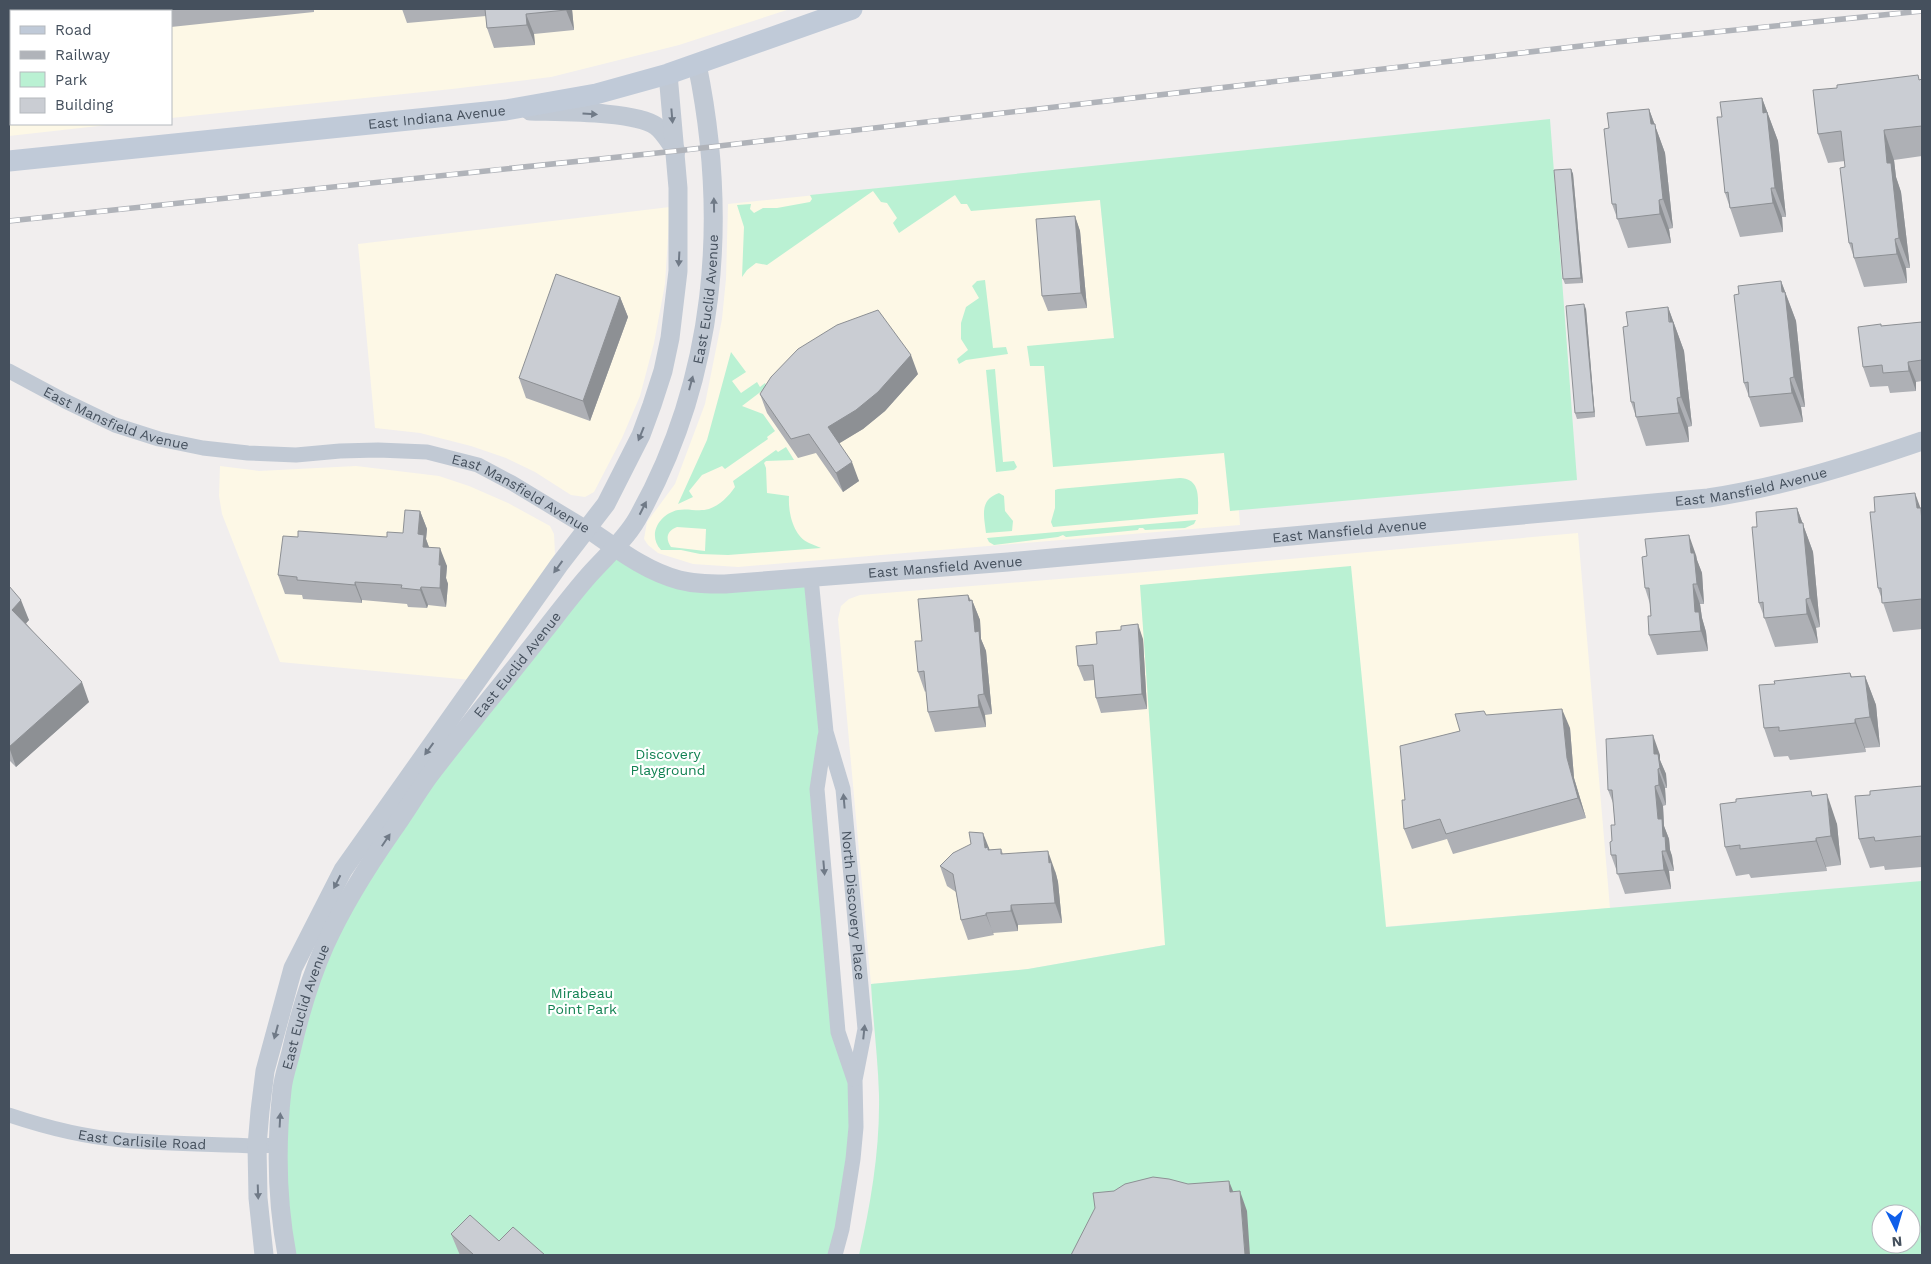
<svg xmlns="http://www.w3.org/2000/svg" width="1931" height="1264" viewBox="0 0 1931 1264" font-family="'Work Sans',sans-serif">
  <style>
    .commercial { fill: #fdf8e6 }
    .green { fill: #baf1d3; fill-rule: evenodd }
    .lines { fill: none; stroke-linecap: round; stroke-linejoin: round }
    .minor { stroke: #c1c9d4; stroke-width: 15 }
    .tertiary { stroke: #c1c9d4; stroke-width: 19 }
    .secondary { stroke: #c0cad8; stroke-width: 21 }
    .rail-casing { stroke: #b0b3b9; stroke-width: 5.5 }
    .rail { stroke: #fff; stroke-width: 4; stroke-dasharray: 11; stroke-linecap: butt }
    .wall { fill: #aeb0b5 }
    .shaded-wall { fill: #8d9094 }
    .building { fill: #cacdd3; stroke: #8d9094 }
    .oneway { fill: #707a87 }
    .labels { text-anchor: middle; stroke-width: 4.5; stroke-linejoin: round; paint-order: stroke }
    .street-label { font-size: 14px; fill: #45505d; stroke: #fff }
    .park-label { font-size: 14px; fill: #128252; stroke: #fff }
  </style>
  <rect width="100%" height="100%" fill="#f1eeee"/>
  <path class="commercial" d="M 9,9 L 790,9 L 679,45 L 551,77 L 452,89 L 171,118 L 171,11 L 11,11 L 11,124 L 116,124 L 9,136 Z
    M 1081,168 L 1100,199 L 1114,339 L 1231,410 L 1240,525 L 738,567 L 693,564 L 658,553 L 648,545 L 644,539 L 647,522 L 675,484 L 705,404 L 722,319 L 726,279 L 728,204 Z
    M 670,207 L 665,284 L 654,343 L 640,396 L 622,438 L 594,492 L 585,497 L 571,495 L 535,472 L 506,458 L 471,446 L 420,433 L 375,428 L 358,244 Z
    M 220,466 L 259,471 L 356,466 L 439,476 L 469,486 L 508,503 L 550,526 L 554,534 L 555,554 L 471,680 L 280,662 L 222,514 L 219,496 Z
    M 1578,533 L 1610,908 L 1165,945 L 1028,969 L 871,984 L 838,619 L 841,606 L 849,599 L 860,595 L 1145,572 Z"/>
  <path class="green" d="M 1550,119 L 1577,480 L 1230,511 L 1224,453 L 1053,467 L 1044,366 L 1030,366 L 1027,346 L 1114,338 L 1100,200 L 971,211 L 967,204 L 961,204 L 955,195 L 899,233 L 893,223 L 897,218 L 887,203 L 881,202 L 873,191 L 767,265 L 756,263 L 747,270 L 742,277 L 744,227 L 737,205 L 751,204 L 750,209 L 754,213 L 763,208 L 777,208 L 810,202 L 812,199 L 810,195 Z
    M 985,280 L 993,348 L 1006,347 L 1008,354 L 966,360 L 959,364 L 957,359 L 968,350 L 961,339 L 961,323 L 966,307 L 979,298 L 972,286 L 977,281 Z
    M 731,352 L 746,372 L 732,381 L 741,393 L 757,382 L 760,387 L 765,383 L 767,387 L 742,406 L 763,414 L 775,431 L 767,437 L 768,439 L 725,469 L 722,466 L 702,475 L 689,491 L 693,497 L 678,504 L 707,440 Z
    M 995,369 L 1003,462 L 1014,461 L 1017,467 L 1014,470 L 996,472 L 986,370 Z
    M 786,447 L 794,460 L 766,461 L 764,463 L 766,468 L 767,493 L 789,496 C 788,512 793,536 809,543 C 813,545 817,546 821,548 L 728,555 L 700,554 L 681,550 L 661,550 C 647,535 659,514 678,510 C 688,508 698,512 709,509 C 720,505 729,496 735,487 L 733,481 L 776,450 L 778,452 ZM 677,527 L 706,529 L 705,551 L 671,547 C 665,538 667,531 677,527 Z
    M 1180,478 C 1201,479 1198,498 1198,514 L 1053,527 L 1051,522 L 1055,508 L 1055,490 L 1058,489 Z
    M 999,493 L 1004,496 L 1005,511 L 1013,521 L 1012,531 L 986,533 C 984,516 979,500 999,493 Z
    M 1196,520 L 1194,524 L 1185,528 L 1145,530 L 1143,528 L 1139,528 L 1138,530 L 1066,537 L 1063,535 L 1058,537 L 994,545 L 989,542 L 987,538 Z
    M 615,547 L 663,575 L 811,578 L 826,732 L 817,789 L 838,1032 L 855,1080 L 835,1255 L 287,1255 L 279,1145 L 299,1016 L 363,874 Z
    M 1351,566 L 1386,927 L 1922,881 L 1922,1255 L 859,1255 C 871,1203 880,1149 879,1095 C 878,1058 873,1021 871,984 L 1028,969 L 1165,945 L 1140,585 ZM 1881,1214 L 1911,1214 L 1911,1244 L 1881,1244 Z"/>
  <g class="lines">
    <g class="minor">
      <path id="s1" d="M 9,371 L 65,401 L 115,425 L 159,439 L 203,448 L 248,453 L 296,455 L 340,451 L 378,450 L 427,452 L 478,465 L 512,483 L 588,529"/>
      <path id="s2" d="M 811,578 L 826,732 L 843,789 L 865,1029 L 855,1080 L 856,1127 L 853,1159 L 842,1229 L 835,1255"/>
      <path d="M 825,736 L 817,789 L 838,1032 L 854,1079"/>
      <path id="s3" d="M 9,1115 C 45,1127 83,1137 122,1140 C 166,1144 212,1144 257,1146 L 279,1145"/>
    </g>
    <g class="tertiary">
      <path d="M 530,111 C 559,112 635,111 656,126 C 664,132 670,143 676,151"/>
      <path id="s4" d="M 588,529 C 616,548 645,571 679,580 C 694,584 709,584 725,584 L 1008,562 L 1708,498 C 1782,487 1852,465 1922,441"/>
      <path d="M 264,1255 L 258,1198 L 257,1146 L 260,1111 L 265,1071 L 293,968 L 343,870 L 559,565 L 606,504 L 641,435 L 652,405 L 663,371 L 670,338 L 678,271 L 678,188 L 668,74"/>
      <path id="s5" d="M 287,1255 C 277,1202 276,1144 282,1090 C 283,1078 288,1064 291,1052 C 299,1016 310,979 325,945 C 343,905 367,867 392,831 C 405,813 416,794 429,776 C 466,727 506,680 544,631 C 559,612 574,592 590,574 C 605,557 625,540 637,519 C 716,379 729,220 697,64"/>
    </g>
    <path class="secondary" id="s6" d="M 9,161 L 506,110 L 596,94 L 668,74 L 852,9"/>
    <g class="rail-casing">
      <path id="rail" d="M 9,221 L 676,151 L 1607,43 L 1922,11"/>
    </g>
    <use href="#rail" class="rail"/>
  </g>
  <path class="wall" d="M 85,9 L 314,9 L 314,12 L 171,27 L 171,11 L 85,11 Z
    M 402,9 L 572,9 L 574,30 L 534,34 L 535,45 L 494,48 L 487,28 L 486,16 L 407,23 Z
    M 1922,79 L 1922,156 L 1894,160 L 1896,177 L 1901,192 L 1910,268 L 1906,268 L 1907,283 L 1864,287 L 1849,243 L 1845,161 L 1828,163 L 1818,134 L 1920,80 Z
    M 1762,98 L 1778,141 L 1786,217 L 1782,217 L 1783,232 L 1740,237 L 1725,193 L 1722,117 Z
    M 1649,109 L 1665,153 L 1673,228 L 1669,229 L 1671,243 L 1628,248 L 1612,204 L 1609,128 Z
    M 1571,169 L 1573,174 L 1583,283 L 1565,284 L 1563,279 Z
    M 1075,216 L 1080,231 L 1087,308 L 1048,311 L 1042,296 Z
    M 1781,281 L 1796,321 L 1805,407 L 1801,407 L 1803,422 L 1760,427 L 1744,383 L 1739,294 Z
    M 620,297 L 628,317 L 590,421 L 526,398 L 519,378 Z
    M 1668,307 L 1684,351 L 1692,426 L 1688,427 L 1689,442 L 1646,446 L 1631,402 L 1628,326 Z
    M 1586,309 L 1595,417 L 1577,419 L 1575,413 Z
    M 1922,322 L 1922,381 L 1916,382 L 1916,391 L 1890,393 L 1888,386 L 1870,387 L 1863,367 L 1882,326 Z
    M 918,374 L 885,411 L 863,429 L 839,443 L 859,481 L 843,492 L 816,453 L 798,458 L 767,413 L 760,394 Z
    M 1797,508 L 1813,552 L 1820,627 L 1816,628 L 1818,643 L 1775,647 L 1759,603 L 1757,527 Z
    M 420,511 L 427,529 L 426,539 L 429,547 L 447,566 L 446,578 L 448,584 L 446,607 L 428,605 L 427,608 L 408,607 L 407,604 L 362,600 L 362,603 L 303,599 L 302,595 L 285,594 L 278,575 L 298,537 L 387,537 L 403,533 Z
    M 1922,512 L 1922,629 L 1893,632 L 1878,588 Z
    M 1696,555 L 1697,560 L 1702,573 L 1704,604 L 1700,604 L 1702,618 L 1706,632 L 1708,651 L 1657,655 L 1649,635 L 1651,616 L 1650,604 L 1645,588 Z
    M 9,586 L 29,620 L 26,623 L 89,702 L 16,767 L 9,760 Z
    M 968,595 L 971,600 L 972,600 L 980,620 L 981,639 L 986,651 L 992,714 L 985,715 L 986,727 L 935,732 L 928,712 L 926,691 L 925,692 L 918,672 L 922,641 Z
    M 1143,639 L 1147,709 L 1101,713 L 1096,698 L 1094,680 L 1084,681 L 1078,666 Z
    M 1850,673 L 1852,677 L 1865,676 L 1876,705 L 1880,747 L 1865,748 L 1866,752 L 1790,760 L 1788,756 L 1774,757 L 1764,728 L 1775,684 Z
    M 1486,715 L 1570,728 L 1574,778 L 1586,818 L 1453,854 L 1447,839 L 1412,849 L 1404,829 L 1460,731 Z
    M 1660,755 L 1660,760 L 1666,774 L 1667,788 L 1665,788 L 1666,805 L 1663,806 L 1664,826 L 1669,839 L 1670,850 L 1672,856 L 1674,871 L 1669,871 L 1671,889 L 1625,894 L 1611,855 L 1615,825 L 1613,803 L 1608,790 Z
    M 1922,786 L 1922,867 L 1885,870 L 1884,866 L 1870,868 L 1859,839 L 1870,795 Z
    M 1813,796 L 1837,824 L 1841,865 L 1826,867 L 1827,871 L 1751,878 L 1749,874 L 1736,876 L 1725,847 Z
    M 1001,849 L 1003,854 L 1055,871 L 1056,874 L 1058,882 L 1062,923 L 1018,925 L 1018,931 L 993,933 L 994,935 L 968,940 L 961,920 L 956,892 L 947,886 L 940,866 L 990,850 Z
    M 451,1234 L 499,1241 L 545,1255 L 460,1255 L 459,1253 Z"/>
  <path class="shaded-wall" d="M 566,9 L 572,9 L 574,30 L 566,10 Z
    M 526,14 L 534,34 L 535,45 L 527,25 Z
    M 1762,98 L 1778,141 L 1786,217 L 1775,188 L 1763,113 Z
    M 1649,109 L 1665,153 L 1673,228 L 1663,199 L 1651,124 Z
    M 1884,130 L 1894,160 L 1896,177 L 1901,192 L 1910,268 L 1899,238 L 1887,163 Z
    M 1571,169 L 1573,174 L 1583,283 L 1581,278 Z
    M 1771,188 L 1782,217 L 1783,232 L 1773,203 Z
    M 1659,200 L 1669,229 L 1671,243 L 1660,214 Z
    M 1075,216 L 1080,231 L 1087,308 L 1081,293 Z
    M 1895,239 L 1906,268 L 1907,283 L 1897,254 Z
    M 1781,281 L 1796,321 L 1805,407 L 1794,377 Z
    M 620,297 L 628,317 L 590,421 L 583,401 Z
    M 1584,304 L 1586,309 L 1595,417 L 1594,412 Z
    M 1668,307 L 1684,351 L 1692,426 L 1681,397 Z
    M 911,355 L 918,374 L 885,411 L 863,429 L 835,446 L 828,427 Z
    M 1908,362 L 1916,382 L 1916,391 L 1909,371 Z
    M 1790,378 L 1801,407 L 1803,422 L 1792,393 Z
    M 1677,398 L 1688,427 L 1689,442 L 1679,413 Z
    M 852,462 L 859,481 L 843,492 L 836,473 Z
    M 1915,493 L 1922,512 L 1922,524 L 1917,508 Z
    M 1797,508 L 1813,552 L 1820,627 L 1810,598 Z
    M 420,511 L 427,529 L 426,539 L 431,553 L 430,565 L 418,534 Z
    M 1689,535 L 1696,555 L 1697,560 L 1702,573 L 1704,604 L 1697,584 L 1691,553 Z
    M 440,548 L 447,566 L 446,578 L 448,584 L 446,607 L 440,588 L 439,565 Z
    M 355,582 L 362,600 L 362,603 L 355,585 Z
    M 1693,584 L 1700,604 L 1702,618 L 1706,632 L 1708,651 L 1701,631 L 1695,612 Z
    M 421,587 L 428,605 L 427,608 L 420,590 Z
    M 968,595 L 973,608 L 972,600 L 980,620 L 981,639 L 986,651 L 992,714 L 984,694 L 975,632 Z
    M 1806,599 L 1816,628 L 1818,643 L 1807,614 Z
    M 21,600 L 29,620 L 20,630 L 12,610 Z
    M 1138,624 L 1143,639 L 1147,709 L 1142,694 Z
    M 1865,676 L 1876,705 L 1880,747 L 1870,717 Z
    M 82,682 L 89,702 L 16,767 L 9,747 Z
    M 978,695 L 985,715 L 986,727 L 979,707 Z
    M 1562,709 L 1570,728 L 1574,778 L 1586,818 L 1578,798 L 1567,758 Z
    M 1855,719 L 1865,748 L 1866,752 L 1855,723 Z
    M 1653,735 L 1660,755 L 1660,760 L 1666,774 L 1667,788 L 1654,754 Z
    M 1658,769 L 1665,788 L 1666,805 L 1659,785 Z
    M 1655,786 L 1663,806 L 1664,826 L 1669,839 L 1670,850 L 1672,856 L 1674,871 L 1666,851 L 1658,819 Z
    M 1827,794 L 1837,824 L 1841,865 L 1831,836 Z
    M 983,833 L 991,853 L 985,848 Z
    M 1816,838 L 1826,867 L 1827,871 L 1816,841 Z
    M 1048,851 L 1055,871 L 1056,874 L 1058,882 L 1062,923 L 1055,903 L 1049,863 Z
    M 1662,851 L 1669,871 L 1671,889 L 1664,870 Z
    M 1011,905 L 1018,925 L 1018,931 L 1011,911 Z
    M 986,913 L 993,933 L 994,935 L 986,915 Z
    M 1229,1181 L 1237,1201 L 1230,1192 Z
    M 1240,1191 L 1247,1211 L 1250,1255 L 1245,1255 Z"/>
  <path class="building" d="M 85,9 L 147,9 L 122,11 L 85,11 Z
    M 485,9 L 566,9 L 566,10 L 526,14 L 527,25 L 487,28 Z
    M 1918,75 L 1919,80 L 1922,79 L 1922,126 L 1884,130 L 1887,163 L 1891,163 L 1899,238 L 1895,239 L 1897,254 L 1854,258 L 1852,243 L 1849,243 L 1840,168 L 1845,167 L 1841,131 L 1818,134 L 1813,90 L 1837,88 L 1837,85 Z
    M 1762,98 L 1763,113 L 1767,112 L 1775,188 L 1771,188 L 1773,203 L 1730,208 L 1728,192 L 1725,193 L 1717,117 L 1722,117 L 1720,102 Z
    M 1649,109 L 1651,124 L 1655,124 L 1663,199 L 1659,200 L 1660,214 L 1617,219 L 1616,204 L 1612,204 L 1604,129 L 1609,128 L 1607,113 Z
    M 1571,169 L 1581,278 L 1563,279 L 1554,170 Z
    M 1075,216 L 1081,293 L 1042,296 L 1036,219 Z
    M 556,274 L 620,297 L 583,401 L 519,378 Z
    M 1781,281 L 1782,292 L 1785,292 L 1794,377 L 1790,378 L 1792,393 L 1749,397 L 1748,382 L 1744,383 L 1734,295 L 1739,294 L 1738,286 Z
    M 1584,304 L 1594,412 L 1575,413 L 1566,306 Z
    M 1668,307 L 1669,322 L 1673,322 L 1681,397 L 1677,398 L 1679,413 L 1636,417 L 1634,402 L 1631,402 L 1623,327 L 1628,326 L 1626,312 Z
    M 878,310 L 911,355 L 878,392 L 856,410 L 828,427 L 852,462 L 836,473 L 809,434 L 791,439 L 760,394 L 771,377 L 798,349 L 837,325 Z
    M 1922,322 L 1922,360 L 1908,362 L 1909,371 L 1883,373 L 1882,365 L 1863,367 L 1858,327 L 1881,324 L 1881,326 Z
    M 1915,493 L 1917,508 L 1921,508 L 1922,524 L 1922,599 L 1882,603 L 1881,588 L 1878,588 L 1870,512 L 1875,512 L 1874,497 Z
    M 1797,508 L 1799,523 L 1803,523 L 1810,598 L 1806,599 L 1807,614 L 1764,618 L 1763,602 L 1759,603 L 1752,527 L 1757,527 L 1756,512 Z
    M 405,510 L 420,511 L 418,534 L 424,535 L 423,547 L 440,548 L 439,565 L 441,565 L 440,588 L 421,587 L 420,590 L 401,588 L 402,585 L 355,582 L 355,585 L 297,580 L 297,577 L 278,575 L 283,536 L 298,537 L 298,531 L 387,537 L 387,532 L 403,533 Z
    M 1689,535 L 1691,553 L 1694,553 L 1697,584 L 1693,584 L 1695,612 L 1699,612 L 1701,631 L 1649,635 L 1648,616 L 1651,616 L 1649,588 L 1645,588 L 1642,557 L 1647,556 L 1645,539 Z
    M 9,586 L 21,600 L 12,610 L 82,682 L 9,747 Z
    M 968,595 L 969,601 L 972,600 L 975,632 L 979,631 L 984,694 L 978,695 L 979,707 L 928,712 L 924,671 L 918,672 L 915,641 L 922,641 L 918,599 Z
    M 1138,624 L 1142,694 L 1096,698 L 1093,665 L 1078,666 L 1076,646 L 1097,644 L 1096,632 L 1121,630 L 1121,626 Z
    M 1850,673 L 1851,677 L 1865,676 L 1870,717 L 1855,719 L 1855,723 L 1779,731 L 1779,727 L 1764,728 L 1759,685 L 1775,684 L 1774,681 Z
    M 1562,709 L 1567,758 L 1578,798 L 1446,834 L 1440,819 L 1404,829 L 1402,800 L 1405,800 L 1400,746 L 1460,731 L 1455,714 L 1484,711 L 1486,715 Z
    M 1653,735 L 1654,754 L 1658,754 L 1660,768 L 1658,769 L 1659,785 L 1655,786 L 1658,819 L 1662,819 L 1663,837 L 1665,836 L 1666,851 L 1662,851 L 1664,870 L 1617,874 L 1616,855 L 1611,855 L 1610,842 L 1612,841 L 1611,825 L 1615,825 L 1612,790 L 1608,790 L 1606,739 Z
    M 1922,786 L 1922,836 L 1875,841 L 1874,837 L 1859,839 L 1855,796 L 1870,795 L 1870,791 Z
    M 1811,791 L 1812,796 L 1827,794 L 1831,836 L 1816,838 L 1816,841 L 1740,849 L 1740,845 L 1725,847 L 1720,804 L 1736,802 L 1736,799 Z
    M 969,832 L 983,833 L 985,848 L 988,847 L 988,850 L 1001,849 L 1001,854 L 1048,851 L 1049,863 L 1051,862 L 1055,903 L 1011,905 L 1011,911 L 986,913 L 986,915 L 961,920 L 953,874 L 940,866 L 953,853 L 971,844 Z
    M 1153,1177 L 1169,1179 L 1188,1184 L 1229,1181 L 1230,1192 L 1240,1191 L 1245,1255 L 1071,1255 L 1095,1208 L 1093,1193 L 1114,1191 L 1125,1184 Z
    M 470,1215 L 499,1241 L 513,1227 L 545,1255 L 474,1255 L 451,1234 Z"/>
  <defs><path id="oneway-solid" d="M-6-.8H1V-3.2L6.5 0L1 3.2V.8H-6Z" transform="scale(1.25)"/></defs>
  <g class="oneway">
    <use href="#oneway-solid" transform="translate(590 114) rotate(3)"/>
    <use href="#oneway-solid" transform="translate(672 116) rotate(85)"/>
    <use href="#oneway-solid" transform="translate(714 205) rotate(-91)"/>
    <use href="#oneway-solid" transform="translate(679 259) rotate(93)"/>
    <use href="#oneway-solid" transform="translate(691 383) rotate(-75)"/>
    <use href="#oneway-solid" transform="translate(641 434) rotate(112)"/>
    <use href="#oneway-solid" transform="translate(643 508) rotate(-63)"/>
    <use href="#oneway-solid" transform="translate(558 567) rotate(126)"/>
    <use href="#oneway-solid" transform="translate(429 749) rotate(126)"/>
    <use href="#oneway-solid" transform="translate(844 801) rotate(-95)"/>
    <use href="#oneway-solid" transform="translate(386 840) rotate(-56)"/>
    <use href="#oneway-solid" transform="translate(824 868) rotate(85)"/>
    <use href="#oneway-solid" transform="translate(337 882) rotate(117)"/>
    <use href="#oneway-solid" transform="translate(276 1032) rotate(105)"/>
    <use href="#oneway-solid" transform="translate(864 1032) rotate(-84)"/>
    <use href="#oneway-solid" transform="translate(280 1120) rotate(-87)"/>
    <use href="#oneway-solid" transform="translate(258 1192) rotate(88)"/>
  </g>
  <g class="labels">
    <g class="street-label">
      <text dy="5" stroke="none"><textPath href="#s6" startOffset="430">East Indiana Avenue</textPath></text>
      <text dy="5" stroke="none"><textPath href="#s5" startOffset="1079">East Euclid Avenue</textPath></text>
      <text dy="5" stroke="none"><textPath href="#s1" startOffset="118">East Mansfield Avenue</textPath></text>
      <text dy="5" stroke="none"><textPath href="#s4" startOffset="1182">East Mansfield Avenue</textPath></text>
      <text dy="5" stroke="none"><textPath href="#s1" startOffset="538">East Mansfield Avenue</textPath></text>
      <text dy="5" stroke="none"><textPath href="#s4" startOffset="778">East Mansfield Avenue</textPath></text>
      <text dy="5" stroke="none"><textPath href="#s4" startOffset="372">East Mansfield Avenue</textPath></text>
      <text dy="5" stroke="none"><textPath href="#s5" startOffset="658">East Euclid Avenue</textPath></text>
      <text dy="5" stroke="none"><textPath href="#s2" startOffset="331">North Discovery Place</textPath></text>
      <text dy="5" stroke="none"><textPath href="#s5" startOffset="252">East Euclid Avenue</textPath></text>
      <text dy="5" stroke="none"><textPath href="#s3" startOffset="136">East Carlisile Road</textPath></text>
    </g>
    <g class="park-label">
      <text x="668" y="759">Discovery<tspan x="668" dy="16">Playground</tspan></text>
      <text x="582" y="998">Mirabeau<tspan x="582" dy="16">Point Park</tspan></text>
    </g>
  </g>
  <rect width="1931" height="1264" fill="none" stroke="#45505d" stroke-width="20"/>
  <rect x="10" y="10" width="162" height="115" fill="#ffffff" stroke="#b5b9be"/>
  <rect x="20" y="26" width="25" height="8" fill="#c0cad8" stroke="#b5b9be"/>
  <text x="55" y="35" font-size="15" fill="#45505d">Road</text>
  <rect x="20" y="51" width="25" height="8" fill="#b0b3b9" stroke="#b5b9be"/>
  <text x="55" y="60" font-size="15" fill="#45505d">Railway</text>
  <rect x="20" y="72" width="25" height="15" fill="#baf1d3" stroke="#b5b9be"/>
  <text x="55" y="85" font-size="15" fill="#45505d">Park</text>
  <rect x="20" y="98" width="25" height="15" fill="#cacdd3" stroke="#b5b9be"/>
  <text x="55" y="110" font-size="15" fill="#45505d">Building</text>
  <g transform="translate(1896 1229) rotate(175)"><circle r="24" fill="#ffffff" stroke="#b5b9be"/>
  <path d="M0-4L9 19L0 12L-9 19Z" fill="#0f5fea"/>
  <text y="-8" font-size="14" font-weight="bold" text-anchor="middle" fill="#45505d">N</text>
  </g>
</svg>
